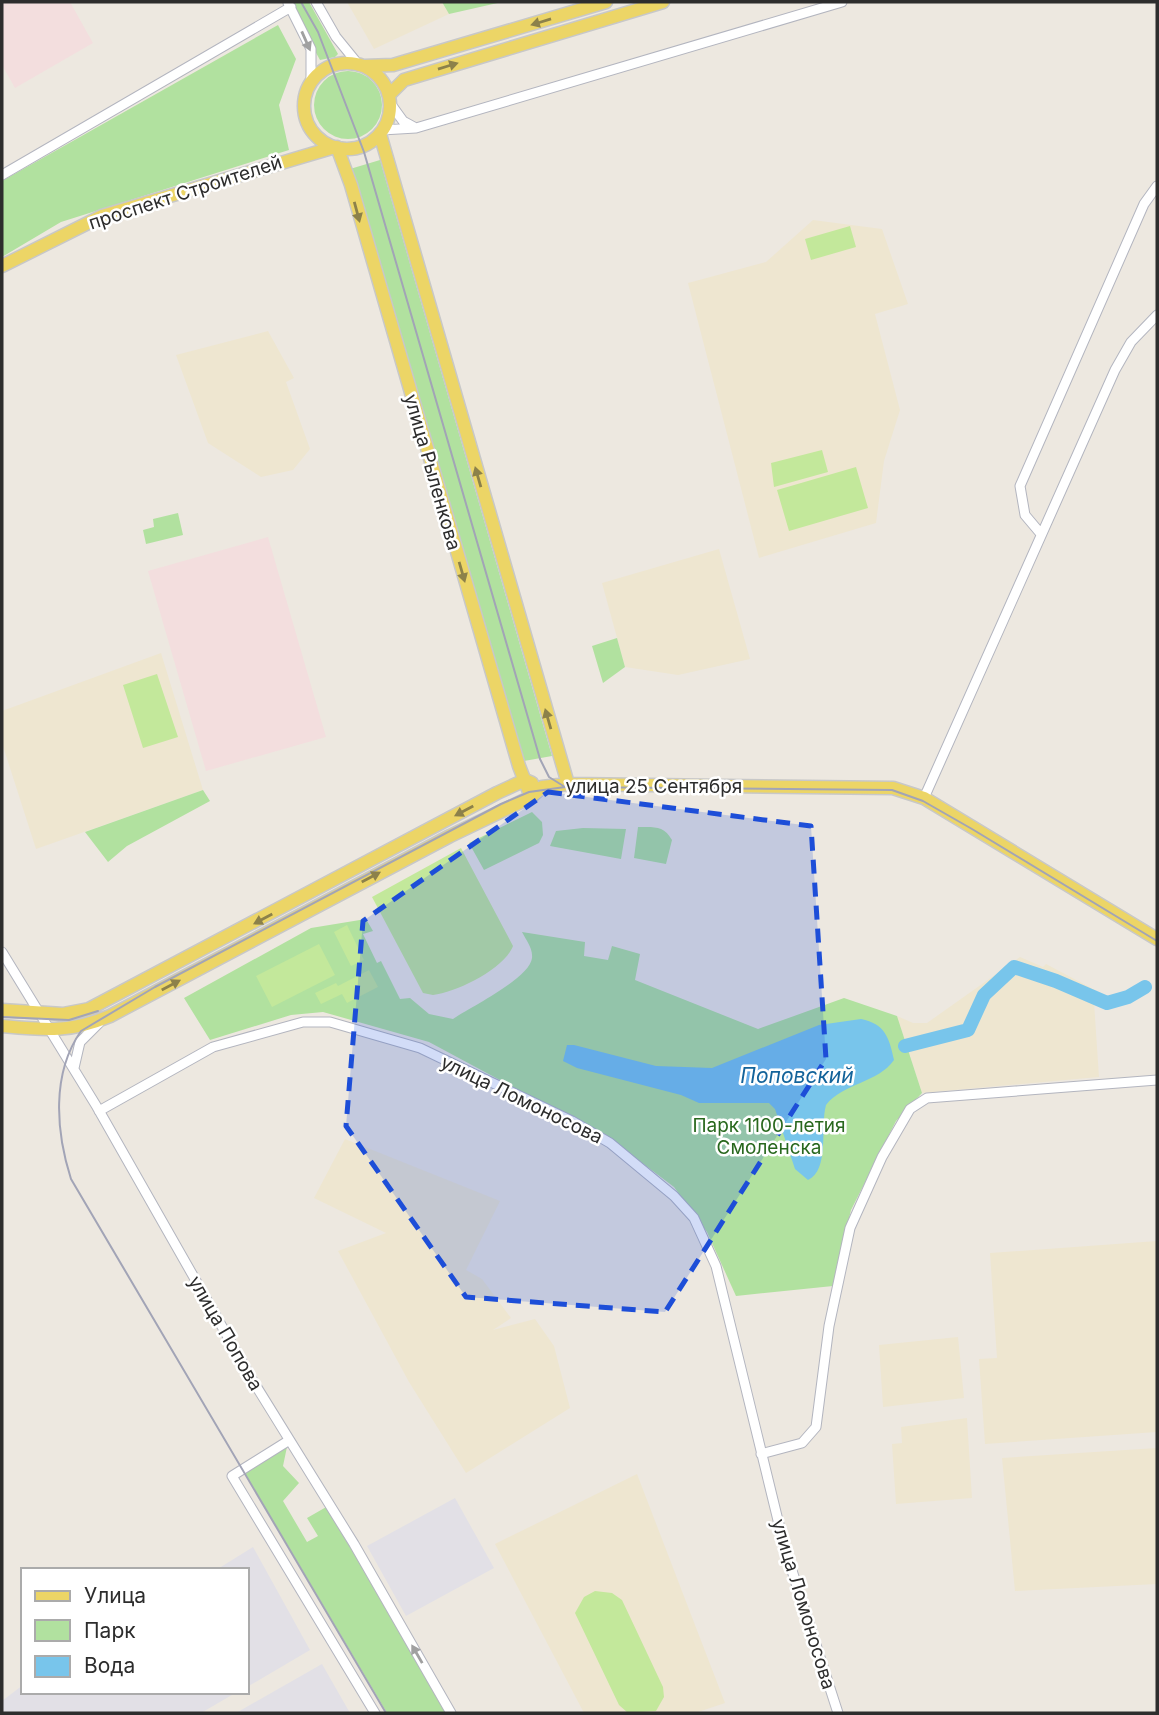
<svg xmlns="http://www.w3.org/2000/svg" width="1159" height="1715" viewBox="0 0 1159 1715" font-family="Inter,sans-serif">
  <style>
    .industrial { fill: #e2e0e6 }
    .education { fill: #eee6d0 }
    .medical { fill: #f3dede }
    .green { fill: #b1e19f }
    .pitch { fill: #c3e89b }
    .water { fill: #78c5eb }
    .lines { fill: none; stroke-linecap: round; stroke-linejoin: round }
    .river { stroke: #78c5eb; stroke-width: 14 }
    .minor-casing { stroke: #b3b5bf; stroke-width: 11 }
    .major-casing { stroke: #c8c8c8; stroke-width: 15 }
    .minor { stroke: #fff; stroke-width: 9 }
    .major { stroke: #ecd566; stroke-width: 12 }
    .tram { stroke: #a2a4b6; stroke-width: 2 }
    .oneway { fill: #8c814a }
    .oneway2 { fill: #a0a0a0 }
    .marked { fill: #1d4ed8; fill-opacity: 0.2; stroke: #1d4ed8; stroke-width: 5; stroke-dasharray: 14 9; stroke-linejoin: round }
    .labels { text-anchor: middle; stroke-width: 5; stroke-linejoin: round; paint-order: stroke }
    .street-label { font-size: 19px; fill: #2d2d2d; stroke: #fff }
    .park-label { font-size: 19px; fill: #29681e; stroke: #fff }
    .water-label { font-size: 21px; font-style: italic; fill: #13639a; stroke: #fff }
  </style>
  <rect width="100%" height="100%" fill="#ede8e0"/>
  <path class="industrial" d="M 455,1498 L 494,1568 L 406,1616 L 367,1546 Z
    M 253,1547 L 310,1650 L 247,1687 L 247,1570 L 216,1570 Z
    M 322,1664 L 350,1713 L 236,1713 Z
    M 23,1685 L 23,1692 L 237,1692 L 201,1713 L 2,1713 L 2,1701 Z"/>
  <path class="education" d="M 347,2 L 442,2 L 449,14 L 374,49 Z
    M 813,220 L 882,229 L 908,304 L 875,314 L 900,410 L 884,461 L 876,523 L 759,558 L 688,283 L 766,262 Z
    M 268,331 L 294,378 L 286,382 L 310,449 L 293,470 L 261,477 L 208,443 L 176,355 Z
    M 719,549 L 750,659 L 678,675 L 625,667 L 602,583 Z
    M 161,653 L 203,790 L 36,849 L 2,743 L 2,711 Z
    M 1020,957 L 1043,967 L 1046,964 L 1097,991 L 1094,1002 L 1099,1077 L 922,1093 L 897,1016 L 913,1023 L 927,1023 Z
    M 345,1139 L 500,1201 L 466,1270 L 482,1279 L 511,1318 L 493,1330 L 535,1319 L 554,1346 L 570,1408 L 466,1473 L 409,1382 L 338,1251 L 386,1233 L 314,1198 Z
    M 1157,1241 L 1157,1432 L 985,1444 L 979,1359 L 997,1358 L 990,1253 Z
    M 958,1337 L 964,1398 L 883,1407 L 879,1345 Z
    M 967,1418 L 972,1498 L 896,1504 L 892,1444 L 902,1443 L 901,1427 Z
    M 1157,1448 L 1157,1584 L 1015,1591 L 1002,1458 Z
    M 637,1474 L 725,1703 L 695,1713 L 584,1713 L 495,1544 Z"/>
  <path class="medical" d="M 2,2 L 70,2 L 93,43 L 15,88 L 2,65 Z
    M 268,537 L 326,737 L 206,771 L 148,571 Z"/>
  <path class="green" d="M 288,2 L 309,2 L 338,54 L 335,57 L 320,60 Z
    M 442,2 L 502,2 L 449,14 Z
    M 278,25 L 296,59 L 279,105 L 289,150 L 61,222 L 2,257 L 2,181 Z
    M314 105a34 34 0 1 1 68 0a34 34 0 1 1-68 0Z
    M 380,160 L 552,756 L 524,761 L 350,169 Z
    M 178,513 L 183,535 L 146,544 L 143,530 L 154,527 L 153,519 Z
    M 617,638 L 625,667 L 603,683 L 592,646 Z
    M 203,790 L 210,801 L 127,846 L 108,862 L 85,832 Z
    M 532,812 L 542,822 L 543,835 L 539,843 L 484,870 L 469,843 Z
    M 638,827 C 653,827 664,825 672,840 L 666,864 L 634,858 Z
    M 583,828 L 626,829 L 621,859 L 550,846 L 556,831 Z
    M 366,919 L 373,931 L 363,934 L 377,963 L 381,961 L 400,999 L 410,998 L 429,1014 L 453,1019 C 471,1007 530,978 532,958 C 533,948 526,940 522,932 L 585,942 L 584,956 L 608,960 L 612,946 L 640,954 L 635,980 L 758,1029 L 844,998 L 897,1016 L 922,1093 L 896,1121 L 851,1210 L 833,1286 L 736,1296 L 707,1232 L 674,1187 L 613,1141 L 429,1042 L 323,1012 L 291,1015 L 210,1040 L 184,998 L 311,928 Z
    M 288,1442 L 283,1466 L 299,1483 L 283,1501 L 307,1542 L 318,1536 L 307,1518 L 328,1506 L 449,1713 L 387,1713 L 243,1470 Z"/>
  <path class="pitch" d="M 850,226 L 856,247 L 811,260 L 805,239 Z
    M 822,450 L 828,472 L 774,487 L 771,463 Z
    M 856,467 L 868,508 L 789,531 L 777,490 Z
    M 157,674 L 178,737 L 143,748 L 123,685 Z
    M 461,848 L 513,946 C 504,969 457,992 433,995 L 423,993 L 372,897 Z
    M 347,925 L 364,960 L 351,966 L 334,932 Z
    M 319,944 L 335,975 L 272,1007 L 256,976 Z
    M 369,970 L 378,987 L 347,1003 L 342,994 L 321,1004 L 315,993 L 336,983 L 338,986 Z
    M 595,1591 L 612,1593 L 622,1600 L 663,1687 L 664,1697 L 656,1711 L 628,1713 L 619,1705 L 575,1613 L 584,1597 Z"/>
  <path class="water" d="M 861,1019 C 885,1024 889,1037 894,1060 C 878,1083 843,1083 826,1105 C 820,1126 830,1170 808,1180 L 795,1169 L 775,1109 L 769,1103 L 699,1103 L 681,1095 L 577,1068 L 563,1061 L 567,1045 L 574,1045 L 656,1066 L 712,1068 L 819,1025 Z"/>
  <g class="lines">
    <path class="river" d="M 905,1046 L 968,1030 L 984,995 L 1014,967 L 1056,981 L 1107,1003 L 1128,997 L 1145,987"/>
    <g class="minor-casing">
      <path id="minor" d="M 316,2 L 336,37 L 358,64
        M 288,3 L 311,49 L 311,83
        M 390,103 L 403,121 L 414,127
        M 382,130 L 416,128 L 842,2
        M 2,175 L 291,7
        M 1041,534 L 1025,515 L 1020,486 L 1144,204 L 1157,186
        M 924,798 L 1115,370 L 1131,342 L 1157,315
        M 2,952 L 97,1107 L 253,1381 L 354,1544 L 451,1713
        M 74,1068 L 80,1042 L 99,1023
        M 99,1111 L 213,1047 L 303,1022 L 330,1022 L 420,1048 L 572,1121 L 610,1143 L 674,1196 L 694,1218 L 716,1266 L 785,1549 L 838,1713
        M 288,1441 L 232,1476 L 375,1713
        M 761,1454 L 802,1443 L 816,1427 L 829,1326 L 850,1228 L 882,1157 L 910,1109 L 927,1098 L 1157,1080"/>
    </g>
    <g class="major-casing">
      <path id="major" d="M304 106a43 43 0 1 1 86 0a43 43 0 1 1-86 0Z
        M 364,66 L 393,65 L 606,2
        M 389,95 L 404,80 L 663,2
        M 380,134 L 568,784
        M 337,147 L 351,185 L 519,766 L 531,797
        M 2,266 L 102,216 L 335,147
        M 2,1010 L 63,1014 L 89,1009 L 497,793 L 525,780 L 532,783
        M 2,1026 C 44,1030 70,1033 110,1016 L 450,836 L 531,797 L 542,787 L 568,784 L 893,788 L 924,798 L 1157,939"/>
    </g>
    <use href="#minor" class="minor"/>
    <use href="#major" class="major"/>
    <path class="tram" d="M 301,2 L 318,32 L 364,152 L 540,759 L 549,777 L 565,787
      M 2,1017 L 69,1020 L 98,1011
      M 386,1713 L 71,1179 C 56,1132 51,1074 81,1031 L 155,987 L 501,804 L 529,792 L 565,787 L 892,790 L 923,801 L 972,829 L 1157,941"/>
  </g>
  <defs><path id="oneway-solid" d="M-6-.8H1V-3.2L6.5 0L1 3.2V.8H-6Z" transform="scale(1.75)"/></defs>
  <g class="oneway">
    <use href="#oneway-solid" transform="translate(541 22) rotate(163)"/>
    <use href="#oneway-solid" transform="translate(448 66) rotate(-17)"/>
    <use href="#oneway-solid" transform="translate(357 212) rotate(75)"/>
    <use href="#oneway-solid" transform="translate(478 477) rotate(-106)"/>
    <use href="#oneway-solid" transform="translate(462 572) rotate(74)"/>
    <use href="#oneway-solid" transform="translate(548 719) rotate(-106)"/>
    <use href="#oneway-solid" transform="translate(464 811) rotate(152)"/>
    <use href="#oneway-solid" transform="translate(371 877) rotate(-28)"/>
    <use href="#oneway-solid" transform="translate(263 919) rotate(152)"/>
    <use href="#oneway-solid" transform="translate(171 985) rotate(-28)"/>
  </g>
  <g class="oneway2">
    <use href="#oneway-solid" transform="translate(306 41) rotate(66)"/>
    <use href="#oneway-solid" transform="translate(417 1654) rotate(-120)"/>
  </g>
  <path class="marked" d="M 548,792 L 811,826 L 826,1059 L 665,1312 L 466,1297 L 346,1126 L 363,921 Z"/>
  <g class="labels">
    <g class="street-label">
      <text transform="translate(185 192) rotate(-18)" y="7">проспект Строителей</text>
      <text transform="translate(433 472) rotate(74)" y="7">улица Рыленкова</text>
      <text x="654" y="793">улица 25 Сентября</text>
      <text transform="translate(522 1099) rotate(26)" y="7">улица Ломоносова</text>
      <text transform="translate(226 1333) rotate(60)" y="7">улица Попова</text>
      <text transform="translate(804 1604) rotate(73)" y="7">улица Ломоносова</text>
    </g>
    <g class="park-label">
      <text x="769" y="1132">Парк 1100-летия<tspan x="769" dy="22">Смоленска</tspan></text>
    </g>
    <g class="water-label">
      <text x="797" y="1083">Поповский</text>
    </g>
  </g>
  <rect width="1159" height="1715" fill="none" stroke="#2d2d2d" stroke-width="7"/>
  <rect x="21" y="1568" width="228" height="126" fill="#ffffff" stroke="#ababab" stroke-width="2"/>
  <rect x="35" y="1591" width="35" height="10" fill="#ecd566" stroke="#ababab" stroke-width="2"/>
  <text x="84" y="1603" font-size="21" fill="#2d2d2d">Улица</text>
  <rect x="35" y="1620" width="35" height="21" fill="#b1e19f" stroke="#ababab" stroke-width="2"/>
  <text x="84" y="1638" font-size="21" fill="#2d2d2d">Парк</text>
  <rect x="35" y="1656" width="35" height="21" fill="#78c5eb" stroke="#ababab" stroke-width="2"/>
  <text x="84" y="1673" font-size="21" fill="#2d2d2d">Вода</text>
</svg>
